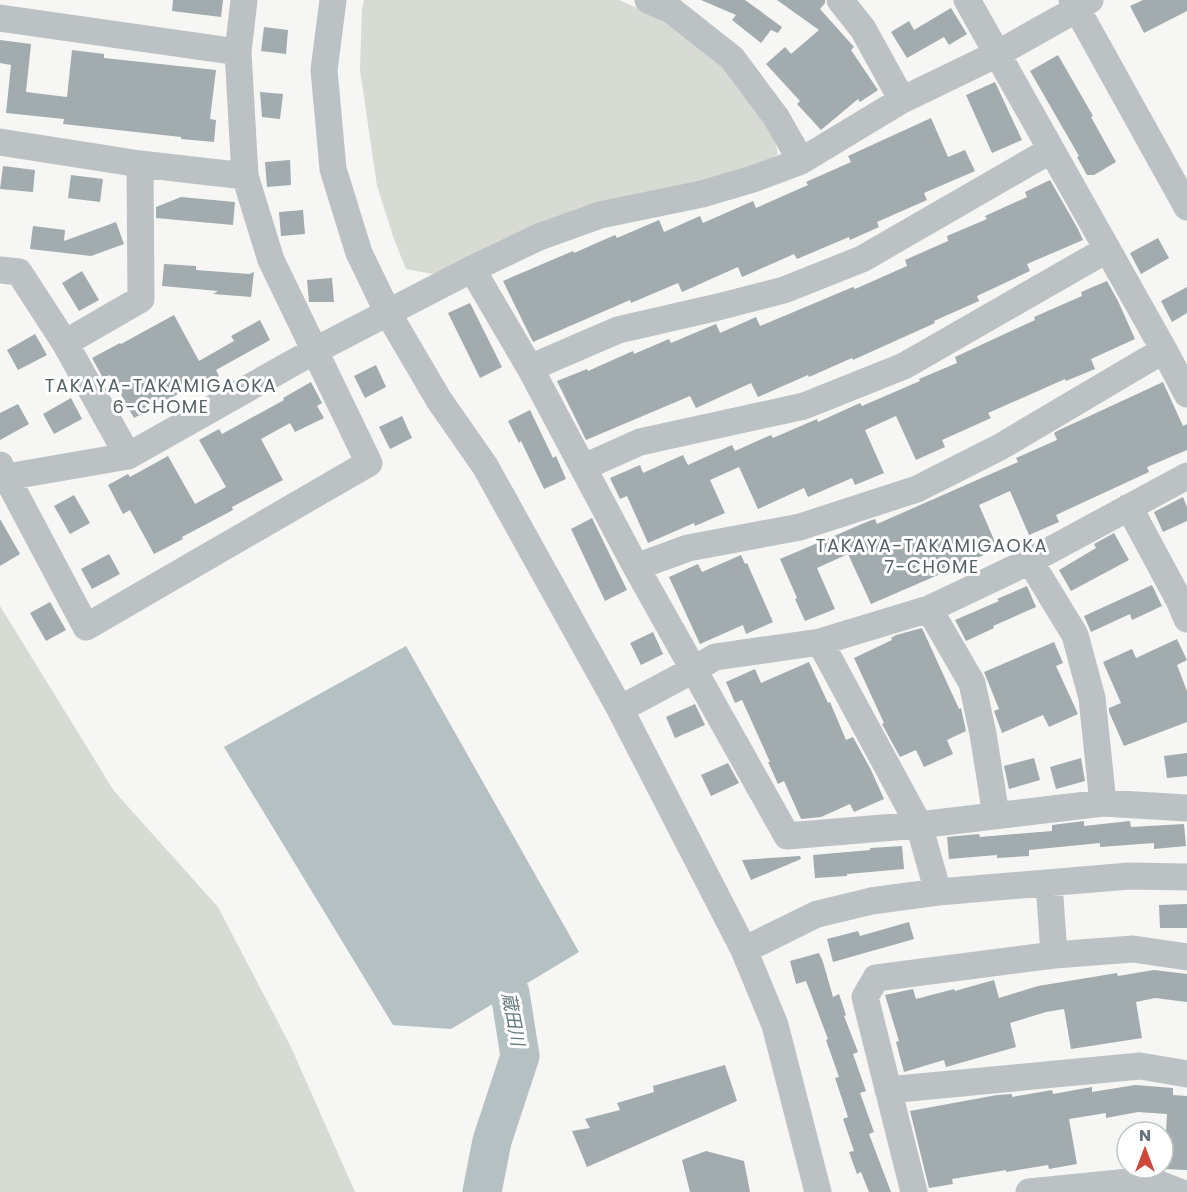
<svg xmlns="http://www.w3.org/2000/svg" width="1187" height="1192" viewBox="0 0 1187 1192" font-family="Poppins,'Noto Sans JP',sans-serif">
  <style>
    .green { fill: #d7dbd3 }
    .water { fill: #b4c0c2 }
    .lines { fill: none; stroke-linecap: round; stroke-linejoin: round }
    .river { stroke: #b4c0c2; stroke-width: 39 }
    .building { fill: #a2abae }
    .minor { stroke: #bcc1c3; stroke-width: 27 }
    .labels { text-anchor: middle; stroke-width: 6; stroke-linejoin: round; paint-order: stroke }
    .neighbourhood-label { font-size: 18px; letter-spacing: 1.5px; fill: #566267; stroke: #fff }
    .water-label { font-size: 18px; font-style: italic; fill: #657a7d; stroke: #fff }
  </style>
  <rect width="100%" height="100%" fill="#f6f6f4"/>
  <path class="green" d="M 364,0 L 619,0 L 681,27 L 741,82 L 772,131 L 778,154 L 748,172 L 433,274 L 406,269 L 394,239 L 377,186 L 360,70 L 362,9 Z
    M 0,606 L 114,791 L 218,907 L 291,1047 L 355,1192 L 0,1192 Z"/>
  <path class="water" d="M 406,646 L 579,952 L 451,1029 L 393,1025 L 224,747 Z"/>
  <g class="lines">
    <path class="river" d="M 482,1192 L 492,1141 L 520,1056 L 510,993 L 485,945"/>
  </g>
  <path class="building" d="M 173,0 L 223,0 L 221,17 L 172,11 Z
    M 701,0 L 745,0 L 782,27 L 778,33 L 771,30 L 761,43 L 732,20 L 736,15 Z
    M 777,0 L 825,0 L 825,3 L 820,9 L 854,47 L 851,50 L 878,90 L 860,102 L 858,99 L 821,130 L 797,104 L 800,101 L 766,64 L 785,47 L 791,54 L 819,30 Z
    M 1143,0 L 1187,0 L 1187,11 L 1144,33 L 1130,6 Z
    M 951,8 L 967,34 L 949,45 L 944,37 L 907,58 L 891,32 L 909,21 L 914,30 Z
    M 264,27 L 288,30 L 286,54 L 261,51 Z
    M 0,40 L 31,44 L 26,92 L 67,97 L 72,50 L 104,54 L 104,58 L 216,70 L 210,119 L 216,120 L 214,142 L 181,139 L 181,137 L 63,124 L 64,119 L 6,113 L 11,65 L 0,63 Z
    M 1058,55 L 1093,116 L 1091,117 L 1116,162 L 1094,175 L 1087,175 L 1077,157 L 1079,156 L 1030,71 Z
    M 995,82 L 1022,140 L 992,153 L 966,95 Z
    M 260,92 L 283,94 L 280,119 L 262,117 Z
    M 931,118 L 948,157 L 965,150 L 975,171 L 924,193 L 927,200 L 877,222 L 879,227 L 850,240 L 849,237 L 797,259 L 794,254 L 742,277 L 738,267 L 682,292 L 678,283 L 631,303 L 630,300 L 533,342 L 503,281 L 573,251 L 574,253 L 615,235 L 617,238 L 659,220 L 664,232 L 700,216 L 703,223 L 753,201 L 756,208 L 808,185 L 806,182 L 851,162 L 848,156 Z
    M 290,160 L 291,185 L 267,187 L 265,162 Z
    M 3,166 L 35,170 L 33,192 L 0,189 Z
    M 71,175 L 103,179 L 100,202 L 68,198 Z
    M 1050,180 L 1078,229 L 1083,240 L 1027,264 L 1030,271 L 977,296 L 979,301 L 934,321 L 935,323 L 853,360 L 852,358 L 809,377 L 808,375 L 758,397 L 751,383 L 696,408 L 690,396 L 586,440 L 557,381 L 587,369 L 588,371 L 633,351 L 634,354 L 669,339 L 671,343 L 716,324 L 720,333 L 756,317 L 760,326 L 853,287 L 855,289 L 907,266 L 905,260 L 948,241 L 947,236 L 987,219 L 985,216 L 1027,197 L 1025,192 Z
    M 181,197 L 235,202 L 233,225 L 156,218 L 156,207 Z
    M 303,210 L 305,234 L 281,236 L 279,212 Z
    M 116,222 L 124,244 L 91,256 L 30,249 L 33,226 L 65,230 L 64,241 Z
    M 1158,238 L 1169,258 L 1141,274 L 1130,253 Z
    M 164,264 L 196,266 L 196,270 L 249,274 L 254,272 L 251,297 L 213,294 L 218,291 L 162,286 Z
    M 82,271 L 99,300 L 79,311 L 62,283 Z
    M 332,278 L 334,302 L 309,302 L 307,280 Z
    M 1107,281 L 1118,301 L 1135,339 L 1091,359 L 1095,369 L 1066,381 L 1065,379 L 988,413 L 991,418 L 942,440 L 945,447 L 916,460 L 896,416 L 865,430 L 884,473 L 855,485 L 852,478 L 808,497 L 804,488 L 758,509 L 739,467 L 710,480 L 725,513 L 695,526 L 694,523 L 648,543 L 627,496 L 620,499 L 610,478 L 640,465 L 643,473 L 683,455 L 688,465 L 732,445 L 735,451 L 771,435 L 773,438 L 817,419 L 818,422 L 860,403 L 862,406 L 920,381 L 919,379 L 957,363 L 955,357 L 1035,320 L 1034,317 L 1082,296 L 1081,292 Z
    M 1187,287 L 1187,313 L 1172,322 L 1161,301 Z
    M 470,303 L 502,367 L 480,378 L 448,313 Z
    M 174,315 L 199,361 L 234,341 L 231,336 L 260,320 L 270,340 L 216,370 L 219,376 L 191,391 L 189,388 L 134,418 L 110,375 L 103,378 L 92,358 L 120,343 L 121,344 Z
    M 35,334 L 47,355 L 18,370 L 7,350 Z
    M 376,365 L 386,387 L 365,398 L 354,376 Z
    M 311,382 L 322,403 L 317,406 L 324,418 L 295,432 L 290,423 L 261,439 L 283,480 L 232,507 L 233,510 L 182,537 L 183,539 L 154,554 L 130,510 L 123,514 L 108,485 L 128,474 L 130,477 L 168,456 L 195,504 L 226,487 L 199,440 L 219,429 L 222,434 L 284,400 L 283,398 Z
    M 1163,382 L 1183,426 L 1187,424 L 1187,450 L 1147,467 L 1149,472 L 1056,515 L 1059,522 L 1029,535 L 1010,491 L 979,505 L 998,549 L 871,604 L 848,554 L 817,568 L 835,609 L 805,621 L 795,599 L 797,598 L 780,559 L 869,521 L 875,519 L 877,524 L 1018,462 L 1016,458 L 1057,440 L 1054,433 L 1057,431 Z
    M 71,398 L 82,419 L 54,434 L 43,414 Z
    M 18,404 L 29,424 L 0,440 L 0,413 Z
    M 530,410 L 553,458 L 556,456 L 566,479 L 544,489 L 521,441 L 519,443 L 508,421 Z
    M 402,416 L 412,438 L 390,449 L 379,427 Z
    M 74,495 L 90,523 L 70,534 L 54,506 Z
    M 1183,497 L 1187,507 L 1187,521 L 1163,532 L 1154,512 Z
    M 592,518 L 627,590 L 605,601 L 571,529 Z
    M 0,519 L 20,554 L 0,566 Z
    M 1114,533 L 1129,560 L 1071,591 L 1059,570 L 1096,548 L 1094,544 Z
    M 109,554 L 120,574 L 92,589 L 81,569 Z
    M 741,555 L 745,564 L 747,563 L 773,622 L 746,634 L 743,625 L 700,644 L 669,577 L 698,564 L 702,572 Z
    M 1152,585 L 1162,606 L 1132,620 L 1130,614 L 1091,632 L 1084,616 Z
    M 1027,586 L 1036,607 L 993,626 L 994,628 L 966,641 L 955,620 L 999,601 L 997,599 Z
    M 50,602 L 66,630 L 46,641 L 30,613 Z
    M 922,628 L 959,709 L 961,708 L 966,731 L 947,740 L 953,754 L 924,767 L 916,750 L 900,757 L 882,724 L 884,723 L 854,658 L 892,640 L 891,638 L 896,635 Z
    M 653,632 L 663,654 L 641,665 L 630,643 Z
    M 1177,639 L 1187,660 L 1177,665 L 1187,691 L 1187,722 L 1124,746 L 1109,712 L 1109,708 L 1121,703 L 1103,662 L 1132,649 L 1136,658 Z
    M 1054,642 L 1063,663 L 1056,666 L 1078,714 L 1049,727 L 1043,715 L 1002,733 L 994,711 L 999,709 L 984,672 Z
    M 809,662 L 828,703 L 830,702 L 846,740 L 853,737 L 871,770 L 884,799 L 854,812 L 850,804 L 821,817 L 801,819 L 784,781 L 778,784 L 768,762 L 770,762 L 742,700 L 735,703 L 726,682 L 755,669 L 761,683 Z
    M 695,704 L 705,725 L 675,738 L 666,717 Z
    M 1187,753 L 1187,776 L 1167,778 L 1164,756 Z
    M 1034,758 L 1040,780 L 1009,789 L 1004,766 Z
    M 1081,758 L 1085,781 L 1056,789 L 1050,767 Z
    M 728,763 L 739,783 L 711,796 L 701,775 Z
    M 1084,821 L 1084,826 L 1130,821 L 1131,827 L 1184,824 L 1186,846 L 1154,849 L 1154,843 L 1100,847 L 1100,843 L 1029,850 L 1029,856 L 997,858 L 997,855 L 949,859 L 947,837 L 979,834 L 980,837 L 1052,831 L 1052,825 Z
    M 902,846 L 904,869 L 847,874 L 847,876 L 815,878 L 813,855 L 870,850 L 870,848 Z
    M 800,856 L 801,859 L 751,880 L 742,860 Z
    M 1187,904 L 1187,928 L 1160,928 L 1159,905 Z
    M 909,922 L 914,939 L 833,962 L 827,939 L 858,931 L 860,936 Z
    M 819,953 L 823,962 L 833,997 L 839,994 L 846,1015 L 844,1016 L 858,1052 L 853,1054 L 866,1091 L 860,1093 L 874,1132 L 869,1134 L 891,1192 L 869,1192 L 861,1172 L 857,1174 L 849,1152 L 854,1151 L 843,1119 L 848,1117 L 835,1078 L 839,1077 L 826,1040 L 828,1039 L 806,981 L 796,984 L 790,961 Z
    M 1154,970 L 1187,974 L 1187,1002 L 1155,998 L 1136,1002 L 1142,1038 L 1071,1049 L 1064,1009 L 1046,1012 L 1010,1023 L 1016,1047 L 946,1067 L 944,1060 L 904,1072 L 896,1042 L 899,1041 L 885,995 L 913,989 L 916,999 L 954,989 L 955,991 L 994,980 L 999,998 L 1038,986 L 1117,973 L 1118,976 Z
    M 725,1065 L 737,1101 L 587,1167 L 572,1131 L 590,1128 L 585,1119 L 620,1110 L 617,1103 L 654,1092 L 653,1086 Z
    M 1135,1085 L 1173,1088 L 1173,1095 L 1187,1096 L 1187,1170 L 1164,1169 L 1167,1114 L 1138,1112 L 1106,1118 L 1106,1113 L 1069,1119 L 1077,1164 L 1049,1169 L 1048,1165 L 1006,1172 L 1006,1170 L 952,1179 L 953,1184 L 929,1188 L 910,1111 L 997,1095 L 1012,1094 L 1012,1097 L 1052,1090 L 1053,1094 L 1092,1087 L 1092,1092 Z
    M 706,1151 L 744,1161 L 750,1192 L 690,1192 L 682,1160 Z"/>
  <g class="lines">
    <path class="minor" d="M 333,0 L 324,70 L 333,169 L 359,253 L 388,313 L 439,400 L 485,466 L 620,709 L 744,950 L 775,1025 L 818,1192
      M 648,0 L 671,10 L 732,58 L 776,117 L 801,161
      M 840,0 L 863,29 L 902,100
      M 967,0 L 1164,350 L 1187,394
      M 1072,0 L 1187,207
      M 0,18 L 238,52
      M 0,142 L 140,164 L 245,176
      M 472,269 L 530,368 L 636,567 L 787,836 L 919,825 L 1103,803 L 1187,808
      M 0,270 L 19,272 L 65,343 L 128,456
      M 65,343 L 141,299 L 140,164
      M 530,368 L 618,330 L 718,307 L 784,290 L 862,259 L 1051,150
      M 0,465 L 86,627 L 369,463 L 271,260 L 245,176 L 238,52 L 244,0
      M 584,467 L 640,442 L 804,406 L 904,366 L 1106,250
      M 7,477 L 128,456 L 314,351 L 472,269 L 539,237 L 600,215 L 702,194 L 753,179 L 801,161 L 902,100 L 997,54 L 1077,9 L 1090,0
      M 1129,507 L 1179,600 L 1187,619
      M 1030,561 L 1075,635 L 1092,698 L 1103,803
      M 636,567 L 688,548 L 800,527 L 917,489 L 1000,447 L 1164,350
      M 929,609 L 972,683 L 983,734 L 996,815
      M 820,642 L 919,825 L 938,892
      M 620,709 L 695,669 L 715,657 L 820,642 L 929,609 L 1030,561 L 1187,476
      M 1049,883 L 1054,955
      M 744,950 L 817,914 L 871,901 L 938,892 L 1129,876 L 1187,877
      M 888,1090 L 1140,1066 L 1187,1074
      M 914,1192 L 865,997 L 876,978 L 1054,955 L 1133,949 L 1187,957
      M 1029,1192 L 1149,1180 L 1180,1192"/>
  </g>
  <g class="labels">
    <g class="neighbourhood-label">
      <text x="161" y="392">TAKAYA-TAKAMIGAOKA<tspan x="161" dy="21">6-CHOME</tspan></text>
      <text x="932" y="552">TAKAYA-TAKAMIGAOKA<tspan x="932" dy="21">7-CHOME</tspan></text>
    </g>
    <g class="water-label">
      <text transform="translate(513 1019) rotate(79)" y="6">蔵田川</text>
    </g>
  </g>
  <g transform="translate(1145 1150)"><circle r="28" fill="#ffffff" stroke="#c1c8ca" stroke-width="1.5"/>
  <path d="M0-4.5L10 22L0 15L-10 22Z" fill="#ce493c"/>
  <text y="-9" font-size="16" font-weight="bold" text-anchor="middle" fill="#65757b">N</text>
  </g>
</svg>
